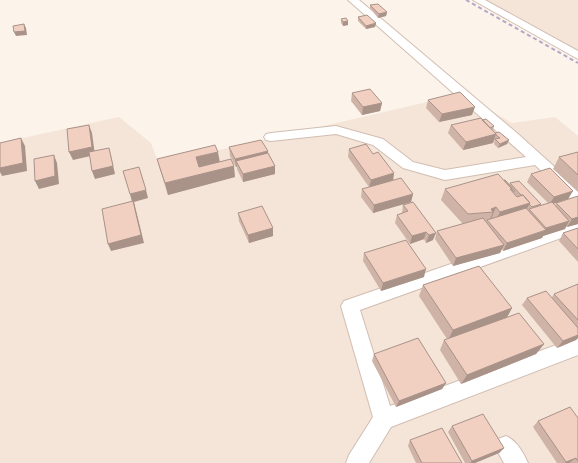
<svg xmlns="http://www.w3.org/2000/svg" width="578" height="463" viewBox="0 0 578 463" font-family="'IBM Plex Sans',sans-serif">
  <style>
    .residential { fill: #f4e5d8 }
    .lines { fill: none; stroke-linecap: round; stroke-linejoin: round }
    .minor-casing { stroke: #d1bdb2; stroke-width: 2 }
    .minor { fill: #fff; fill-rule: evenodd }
    .rail { stroke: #b5a7c7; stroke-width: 2; stroke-dasharray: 4 3; stroke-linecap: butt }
    .wall { fill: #cfb3a7 }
    .shaded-wall { fill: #a99288 }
    .building { fill: #f1d0c2; stroke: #a99288 }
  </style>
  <rect width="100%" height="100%" fill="#fcf3ea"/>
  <path class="residential" d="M 477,0 L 578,0 L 578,58 Z
    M 462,94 L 512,123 L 555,117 L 578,136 L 578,463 L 0,463 L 0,143 L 119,117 L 151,143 L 159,164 Z"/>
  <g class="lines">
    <g class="minor-casing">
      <path id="minor" d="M 348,0 L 359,0 L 518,134 L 578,188 L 578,202 L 573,201 L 535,165 L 445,180 L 403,168 L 373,145 L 336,134 L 271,141 L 266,140 L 264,137 L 266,134 L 271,133 L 336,126 L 383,139 L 413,162 L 445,170 L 526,157 Z
        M 473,0 L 485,0 L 578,51 L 578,59 Z
        M 578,220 L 578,232 L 360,310 L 390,406 L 578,337 L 578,355 L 391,427 L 369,463 L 346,463 L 349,455 L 373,417 L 341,306 L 344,301 Z
        M 506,436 C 517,441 523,452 528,463 L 504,463 L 495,447 L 498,439 Z"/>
    </g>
    <use href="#minor" class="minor"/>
    <path class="rail" d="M 466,0 L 578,63"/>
  </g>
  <path class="wall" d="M 370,5 L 387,12 L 386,16 L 378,18 L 370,8 Z
    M 358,17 L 376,23 L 375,27 L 366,29 L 358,21 Z
    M 341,19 L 348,25 L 343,26 L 341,23 Z
    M 352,93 L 382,103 L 380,111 L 362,115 L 351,101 Z
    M 428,100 L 472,115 L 439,122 L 426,108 Z
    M 482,120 L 494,126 L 493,130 L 495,133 L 509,140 L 507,144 L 498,148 L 494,144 L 495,139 L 493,143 L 463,150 L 448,133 L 451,125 Z
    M 229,147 L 268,151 L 268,153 L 275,166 L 275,174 L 243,182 L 237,169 L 237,167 L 236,167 L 230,156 Z
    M 349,149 L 373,154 L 394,173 L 393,180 L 413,194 L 411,202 L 373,213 L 361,197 L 362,189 L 369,187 L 348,157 Z
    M 578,152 L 578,192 L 553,169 L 559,157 Z
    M 157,159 L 220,162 L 235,177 L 168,195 L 160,170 Z
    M 531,174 L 568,199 L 553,204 L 555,206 L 556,203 L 578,196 L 578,224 L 567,227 L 566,226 L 565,229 L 543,236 L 542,238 L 503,251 L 502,249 L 500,253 L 453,266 L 435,239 L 437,231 L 463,224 L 441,200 L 445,189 L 504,180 L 509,184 L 510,183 L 541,204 L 541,206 L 548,203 L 527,182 Z
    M 413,202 L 433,240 L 426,243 L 424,239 L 410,244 L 395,223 L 397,215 L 402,213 L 403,205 Z
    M 238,213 L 273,236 L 249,243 L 239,221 Z
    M 578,228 L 578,262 L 559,241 L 563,233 Z
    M 364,253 L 424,277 L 381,291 L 363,261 Z
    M 578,284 L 578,338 L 576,340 L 557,348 L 522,305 L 527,298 L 552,297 L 554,294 Z
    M 423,285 L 512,308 L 507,317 L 544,344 L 536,354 L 461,384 L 440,350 L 444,340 L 447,339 L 419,296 Z
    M 374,354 L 446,383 L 442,389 L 396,407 L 372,361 Z
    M 578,418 L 578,463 L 557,463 L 533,427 L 538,421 Z
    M 452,426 L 504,448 L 499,453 L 475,463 L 465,463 L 448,432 Z
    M 410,440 L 462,463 L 416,463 L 408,446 Z"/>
  <path class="shaded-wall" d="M 387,12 L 386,16 L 378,18 L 379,14 Z
    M 348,21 L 348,25 L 343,26 L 343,22 Z
    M 376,23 L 375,27 L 366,29 L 366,26 Z
    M 24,24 L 26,28 L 27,35 L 16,36 L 14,32 Z
    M 382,103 L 380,111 L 362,115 L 363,107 Z
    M 475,107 L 472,115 L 439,122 L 442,114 Z
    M 89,125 L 92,133 L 95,155 L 73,160 L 69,152 Z
    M 496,134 L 493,143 L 463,150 L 466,142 Z
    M 21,138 L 25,146 L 27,171 L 2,176 L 0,172 L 0,168 Z
    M 509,140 L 507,144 L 498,148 L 500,144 Z
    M 109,148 L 111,156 L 115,174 L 95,179 L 92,171 Z
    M 268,151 L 268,159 L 236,161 L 237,167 L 236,167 L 235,159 Z
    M 218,152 L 220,163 L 198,169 L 196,157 Z
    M 54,155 L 57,163 L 59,184 L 39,189 L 35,181 Z
    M 234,166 L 235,177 L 168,195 L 165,183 Z
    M 275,166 L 275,174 L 243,182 L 243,174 Z
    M 394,173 L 393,181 L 369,188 L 371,180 Z
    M 146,190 L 148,198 L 134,202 L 144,243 L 111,251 L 108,244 L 132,202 L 130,194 Z
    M 573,191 L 568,199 L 549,205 L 554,197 Z
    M 413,194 L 411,202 L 373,213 L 374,205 Z
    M 530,203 L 524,214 L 495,223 L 500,212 Z
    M 496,207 L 491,219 L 490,219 L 493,212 L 491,209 Z
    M 578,217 L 578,224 L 567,227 L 572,219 Z
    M 569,221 L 565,229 L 543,236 L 542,238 L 503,251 L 507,243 L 544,231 L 546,228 Z
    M 273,228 L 273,236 L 249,243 L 248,235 Z
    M 426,232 L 424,239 L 410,244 L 412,236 Z
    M 436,233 L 433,240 L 426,243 L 429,235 Z
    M 504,245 L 500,253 L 453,266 L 456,258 Z
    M 426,269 L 424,277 L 381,291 L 383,283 Z
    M 512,308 L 506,319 L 448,340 L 453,330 Z
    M 578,335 L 578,338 L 576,340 L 557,348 L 563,341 Z
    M 544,344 L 536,354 L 461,384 L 467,375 Z
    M 446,383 L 442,389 L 396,407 L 399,401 Z
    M 504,448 L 499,453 L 475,463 L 470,463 L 472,461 Z
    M 576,458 L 569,463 L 565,463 L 566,462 Z"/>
  <path class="building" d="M 378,4 L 387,12 L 379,14 L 370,5 Z
    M 367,15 L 376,23 L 366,26 L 358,17 Z
    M 346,18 L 348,21 L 343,22 L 341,19 Z
    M 24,24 L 25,31 L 14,32 L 13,26 Z
    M 370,89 L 382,103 L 363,107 L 352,93 Z
    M 460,92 L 475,107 L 442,114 L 428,100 Z
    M 481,118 L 496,134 L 466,142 L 451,125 Z
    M 486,119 L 494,126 L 490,128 L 482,120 Z
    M 89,125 L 92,147 L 69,152 L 67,129 Z
    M 499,132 L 509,140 L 500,144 L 495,139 L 500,138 L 496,135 L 496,134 L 495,133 Z
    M 21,138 L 23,163 L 0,168 L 0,143 Z
    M 261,140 L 268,151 L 235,159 L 229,147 Z
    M 366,144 L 373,154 L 378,152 L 394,173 L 371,180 L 349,149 Z
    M 215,145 L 218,152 L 196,157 L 199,167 L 231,159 L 234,166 L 165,183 L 157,159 Z
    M 109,148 L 113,166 L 92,171 L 89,152 Z
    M 578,152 L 578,175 L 559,157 Z
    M 268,153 L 275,166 L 243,174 L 236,161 Z
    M 54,155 L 55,176 L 35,181 L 34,159 Z
    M 139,167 L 146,190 L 130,194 L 123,171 Z
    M 550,168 L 573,191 L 554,197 L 531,174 Z
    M 498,174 L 512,189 L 510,189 L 517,197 L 523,195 L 530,203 L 500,212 L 496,207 L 491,209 L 493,212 L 468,214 L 445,189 Z
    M 401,178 L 413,194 L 374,205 L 362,189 Z
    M 504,180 L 505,180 L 515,191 L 513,191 L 512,190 L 512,189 Z
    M 519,181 L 541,204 L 532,207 L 529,204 L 530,203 L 523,195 L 521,195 L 510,183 Z
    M 578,196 L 578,217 L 572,219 L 556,203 Z
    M 133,201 L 141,235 L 108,244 L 102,209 Z
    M 413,202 L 436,233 L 429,235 L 426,232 L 412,236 L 397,215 L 408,211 L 403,205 Z
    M 552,202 L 569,221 L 546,228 L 529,209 Z
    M 262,206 L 273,228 L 248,235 L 238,213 Z
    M 526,208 L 546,230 L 507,243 L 487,220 Z
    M 483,218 L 504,245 L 456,258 L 437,231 Z
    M 578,228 L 578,249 L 563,233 Z
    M 406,240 L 426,269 L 383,283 L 364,253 Z
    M 479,266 L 512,308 L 453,330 L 423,285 Z
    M 578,284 L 578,320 L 554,294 Z
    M 546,291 L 578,328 L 578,335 L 563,341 L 527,298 Z
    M 519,313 L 544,344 L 467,375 L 444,340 Z
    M 418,338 L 446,383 L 399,401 L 374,354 Z
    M 570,407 L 578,418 L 578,461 L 576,458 L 566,462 L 538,421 Z
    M 483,414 L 504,448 L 472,461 L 452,426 Z
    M 442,428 L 462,463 L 422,463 L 410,440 Z"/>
</svg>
